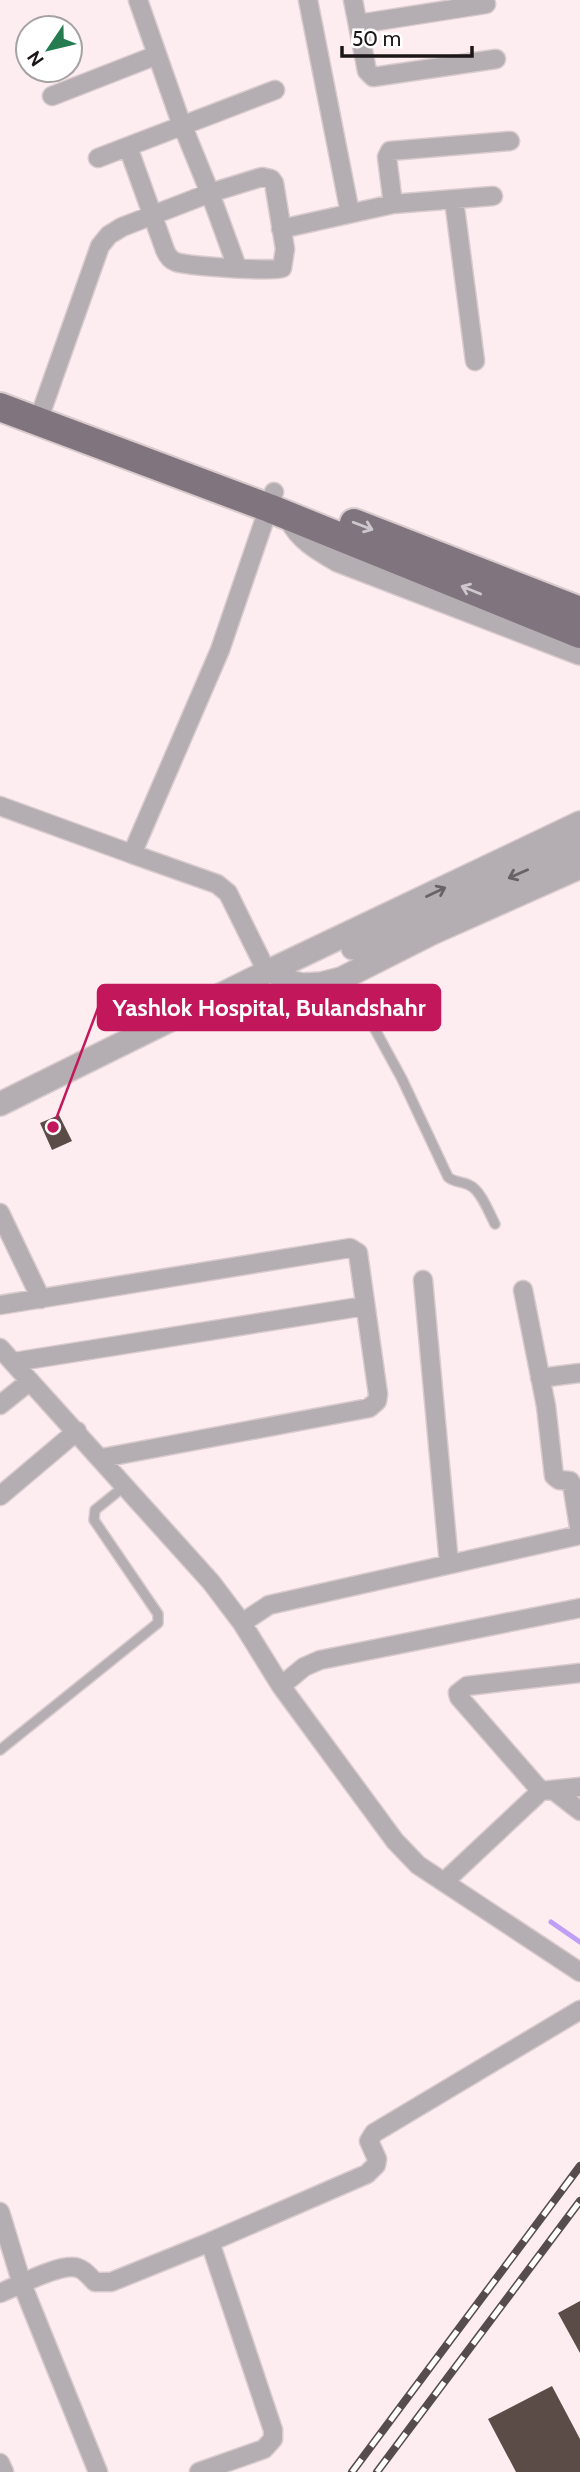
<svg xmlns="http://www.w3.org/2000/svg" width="580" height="2472" viewBox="0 0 580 2472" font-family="Cabin,sans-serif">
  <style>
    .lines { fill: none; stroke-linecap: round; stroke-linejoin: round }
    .stream { stroke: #c19ef6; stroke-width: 5 }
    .building { fill: #5c4c48 }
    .service-casing { stroke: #d9cbcd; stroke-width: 12 }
    .minor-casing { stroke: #d9cbcd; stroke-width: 21 }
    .tertiary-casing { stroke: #d9cbcd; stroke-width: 26 }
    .primary-casing { stroke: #d9cbcd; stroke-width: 32 }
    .service { stroke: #b4adb2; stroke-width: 9 }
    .minor { stroke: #b4adb2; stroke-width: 18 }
    .tertiary { stroke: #b4adb2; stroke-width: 23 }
    .primary { stroke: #80757e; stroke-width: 28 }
    .rail-casing { stroke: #564c4e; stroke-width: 8 }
    .rail { stroke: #fff; stroke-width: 5; stroke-dasharray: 16; stroke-linecap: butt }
    .oneway { stroke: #ccc8cb }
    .oneway2 { stroke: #686265 }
    .leader { fill: none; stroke: #c2185b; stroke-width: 2.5 }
    .callout-dot { fill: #c2185b; stroke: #fff; stroke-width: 2.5 }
    .callout { fill: #c2185b; stroke: #c2185b; stroke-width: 2.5 }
    .callout-label { font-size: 24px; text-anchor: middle; font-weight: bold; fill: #fff }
  </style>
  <rect width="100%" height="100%" fill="#fdedf0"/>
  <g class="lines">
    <path class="stream" d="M 551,1922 L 580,1942"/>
  </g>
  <path class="building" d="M 59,1115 L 72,1141 L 52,1150 L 40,1123 Z
    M 580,2301 L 580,2353 L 558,2313 Z
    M 552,2386 L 580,2439 L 580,2472 L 516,2472 L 488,2419 Z"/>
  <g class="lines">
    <g class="service-casing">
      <path id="service" d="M 347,978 L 402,1079 L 448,1177 C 455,1183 462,1181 469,1185 C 481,1190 489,1213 495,1224
        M 0,1750 L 158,1623 L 158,1614 L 94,1520 L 95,1510 L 126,1485"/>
    </g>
    <g class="minor-casing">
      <path id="minor" d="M 308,0 L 350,213
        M 353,0 L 367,71 L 373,77 L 496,59
        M 358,24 L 486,4
        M 52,96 L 157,55
        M 128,147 L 165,250 C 167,255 170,260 176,262 C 188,266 273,272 282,268 L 285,249 L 274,183 L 271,179 L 262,177 L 210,193 L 237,267
        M 98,158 L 275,90
        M 454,200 L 475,361
        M 393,204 L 387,157 L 390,151 L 510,141
        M 281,229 L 393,204 L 493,196
        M 38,421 L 100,246 L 109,235 L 122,227 L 210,193 L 179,117 L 138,0
        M 0,806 L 132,854
        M 267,972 L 228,893 L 217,884 L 132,854 L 220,650 L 274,492
        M 0,1213 L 41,1299
        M 423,1280 L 449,1564
        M 523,1290 L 546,1406 L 554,1476 L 559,1480 L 570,1481 L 572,1484 L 580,1533
        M 0,1305 L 350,1248 L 358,1253 L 378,1394 L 377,1401 L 369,1408 L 102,1458
        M 0,1348 L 211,1582 L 242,1623 L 281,1686 L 395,1841 L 418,1865 L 580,1972
        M 14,1362 L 365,1306
        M 540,1378 L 580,1373
        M 0,1405 L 30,1381
        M 0,1496 L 77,1431
        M 242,1623 L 269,1605 L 580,1535
        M 281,1686 L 304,1667 L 320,1660 L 580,1608
        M 553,1790 L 580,1811
        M 541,1791 L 459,1697 L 458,1693 L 467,1686 L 580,1673
        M 444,1882 L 541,1791 L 580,1787
        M 0,2212 L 22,2284 L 98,2472
        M 0,2293 C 18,2286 61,2262 78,2268 C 85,2270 90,2277 95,2282 L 111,2282 L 210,2242 L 367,2174 L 376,2165 L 377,2159 L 369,2141 L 374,2133 L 580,2010
        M 0,2463 L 4,2472
        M 199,2472 L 264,2449 L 273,2439 L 273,2430 L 210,2242"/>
    </g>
    <g class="tertiary-casing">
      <path id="tertiary" d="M 291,519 C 301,539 319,549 338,560 L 580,653
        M 353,948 L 580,846
        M 282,980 L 302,985 L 321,984 L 341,979 L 432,933 L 580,867
        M 0,1104 L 267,972 L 580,823"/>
    </g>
    <g class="primary-casing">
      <path id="primary" d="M 0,407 L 269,508 L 580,634
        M 354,523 L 580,611"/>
    </g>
    <use href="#service" class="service"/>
    <use href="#minor" class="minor"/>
    <use href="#tertiary" class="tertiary"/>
    <use href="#primary" class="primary"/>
    <g class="rail-casing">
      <path id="rail" d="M 352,2472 L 580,2166
        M 377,2472 L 580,2201"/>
    </g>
    <use href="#rail" class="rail"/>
  </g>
  <defs><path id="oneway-shaft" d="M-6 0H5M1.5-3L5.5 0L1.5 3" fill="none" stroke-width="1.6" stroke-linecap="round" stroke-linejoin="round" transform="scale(1.75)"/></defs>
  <g class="oneway">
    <use href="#oneway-shaft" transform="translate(363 526) rotate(21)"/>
    <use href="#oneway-shaft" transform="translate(471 590) rotate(-158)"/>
  </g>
  <g class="oneway2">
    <use href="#oneway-shaft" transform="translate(518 874) rotate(156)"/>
    <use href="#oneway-shaft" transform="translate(436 892) rotate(-25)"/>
  </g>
  <path class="leader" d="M53 1127L98 1008"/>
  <circle class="callout-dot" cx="53" cy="1127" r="7"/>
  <rect class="callout" x="98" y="985" width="342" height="45" rx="7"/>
  <g class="callout-label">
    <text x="269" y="1016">Yashlok Hospital, Bulandshahr</text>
  </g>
  <g transform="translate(49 49) rotate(235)"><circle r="33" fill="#ffffff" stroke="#a5a2a3" stroke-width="2"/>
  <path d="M0-5L12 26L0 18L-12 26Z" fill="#247c50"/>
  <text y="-10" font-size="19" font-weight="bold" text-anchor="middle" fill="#1d1618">N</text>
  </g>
  <path d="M342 46v10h130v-10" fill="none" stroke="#1d1618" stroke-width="3.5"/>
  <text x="352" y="46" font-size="21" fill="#1d1618" stroke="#ffffff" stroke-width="5" paint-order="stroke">50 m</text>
</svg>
